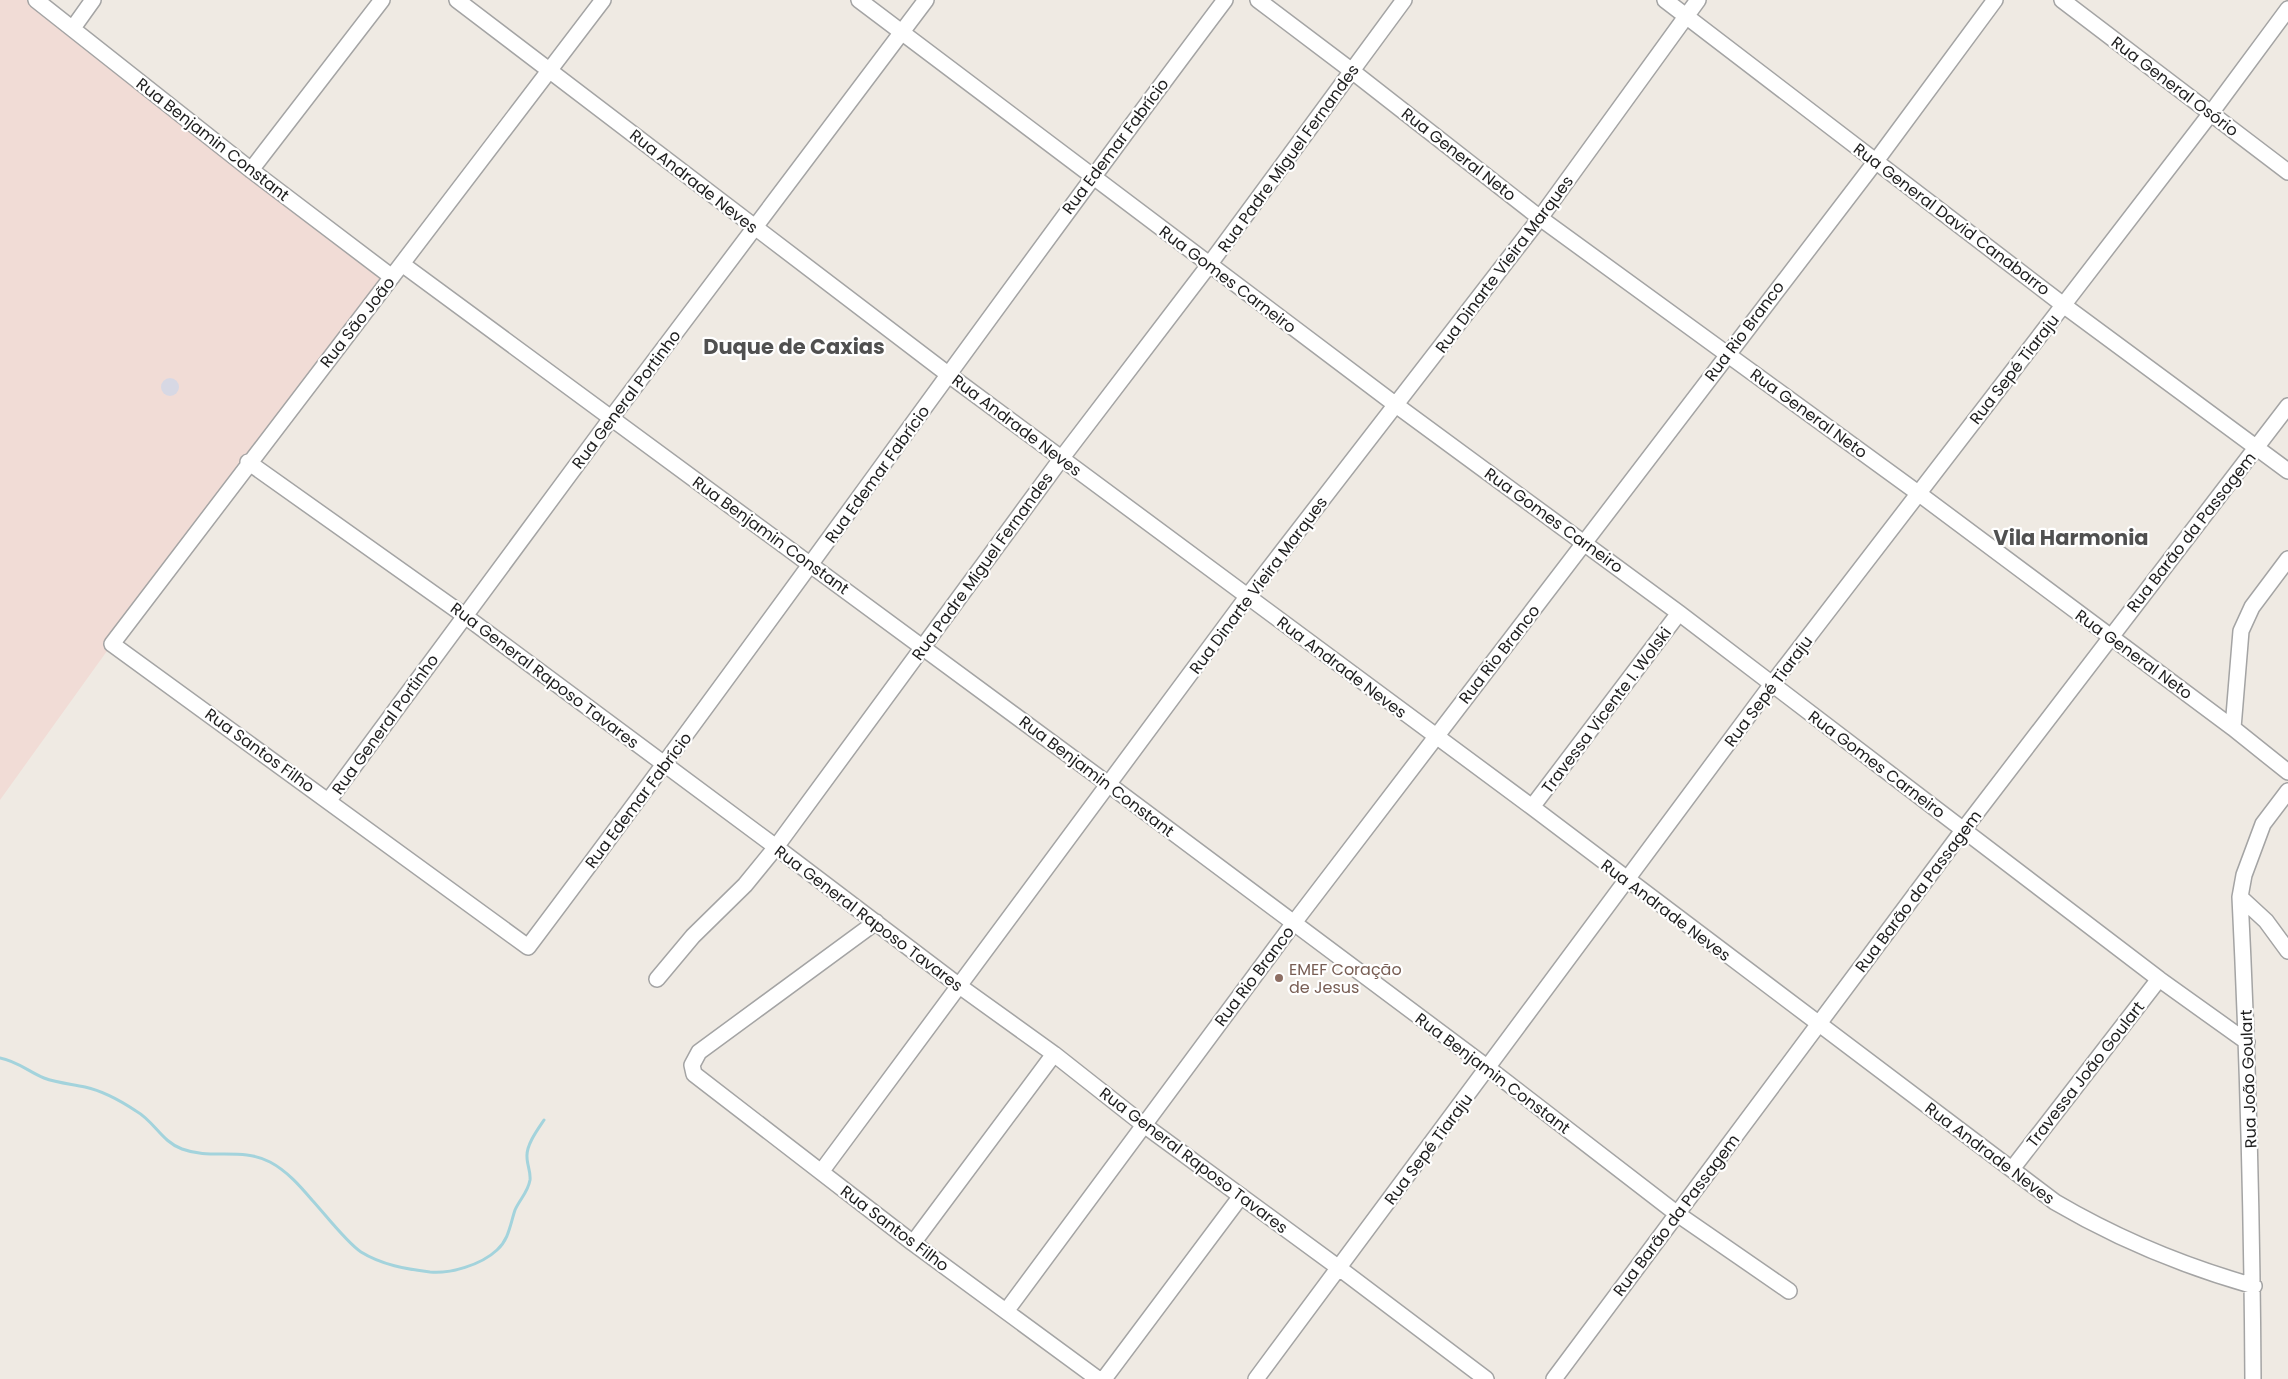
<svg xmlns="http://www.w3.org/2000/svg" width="2288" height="1379" viewBox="0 0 2288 1379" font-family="Poppins,sans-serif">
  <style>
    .military { fill: #f1dcd6 }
    .plaza { fill: #d7d8e4 }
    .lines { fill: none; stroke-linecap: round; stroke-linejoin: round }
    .stream { stroke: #a3d3dc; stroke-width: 3 }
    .minor-casing { stroke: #a4a4a4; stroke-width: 18 }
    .minor { stroke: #fff; stroke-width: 15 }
    .education-dot { fill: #8d6e63; stroke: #fff; stroke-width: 2 }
    .labels { text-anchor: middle; stroke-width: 4.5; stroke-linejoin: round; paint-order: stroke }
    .street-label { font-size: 16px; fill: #1d1d1d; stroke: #fff }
    .education-label { font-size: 16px; fill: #785e54; stroke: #fff; text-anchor: start }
    .district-label { font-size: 21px; font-weight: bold; fill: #505050; stroke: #fff }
  </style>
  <rect width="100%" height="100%" fill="#efeae3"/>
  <path class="military" d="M 0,0 L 36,0 L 392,277 L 112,644 L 0,800 Z"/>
  <path class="plaza" d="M161 387a9 9 0 1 1 18 0a9 9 0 1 1-18 0Z"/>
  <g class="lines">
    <path class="stream" d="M 0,1058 C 17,1061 29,1072 44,1078 C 57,1083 71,1084 85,1087 C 103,1091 121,1101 136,1111 C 154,1121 162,1142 182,1149 C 211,1160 242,1147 270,1162 C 287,1171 300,1186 312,1200 C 324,1213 347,1243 361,1252 C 382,1265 406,1269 430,1272 C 450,1274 481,1265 497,1250 C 509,1239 510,1225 515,1210 C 520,1199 528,1192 530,1180 C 531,1172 527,1165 527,1157 C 526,1145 538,1129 544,1120"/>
    <g class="minor-casing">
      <path id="minor" d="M 36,0 L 251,170 L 392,277
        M 457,0 L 949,375 L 1532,807 L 2055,1202 C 2118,1239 2183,1266 2254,1286
        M 603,0 L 112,644 L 528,947 C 764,634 989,313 1225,0
        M 859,0 L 1396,405 L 1679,613 L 2159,979 L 2247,1042
        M 1258,0 L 1352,71 L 1540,218 L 1918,493 L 2233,728 L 2288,772
        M 1665,0 L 2066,307 L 2288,471
        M 2062,0 L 2288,172
        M 73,28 L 93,0
        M 251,170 L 382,0
        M 402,264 L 1108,784 L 1488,1068 L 1676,1213 L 1789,1291
        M 248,462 L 465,616 L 776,847 L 958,985 L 1054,1054 L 1144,1125 L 1339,1268 L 1486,1379
        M 2233,728 L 2241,631 L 2252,607 L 2288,559
        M 329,800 L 612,417 L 926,0
        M 1532,807 L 1679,613
        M 2240,897 L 2266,921 L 2288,951
        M 876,922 L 699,1052 L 692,1065 L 694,1074 L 913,1243 L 1098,1379
        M 657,979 L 693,936 L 745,885 L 776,847 L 1061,459 L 1209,265 L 1404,0
        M 2012,1169 L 2159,979
        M 821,1172 L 1247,597 L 1540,218 L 1698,0
        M 913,1243 L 1054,1054
        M 1007,1310 L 1293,924 L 1876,161 L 1995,0
        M 1104,1379 L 1241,1196
        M 1256,1379 L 1772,684 L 2211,113 L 2288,9
        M 1554,1379 L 1964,829 L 2288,406
        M 2253,1379 C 2252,1218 2248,1058 2240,897 L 2244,875 L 2263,824 L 2288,791"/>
    </g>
    <use href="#minor" class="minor"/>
  </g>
  <circle class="education-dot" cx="1279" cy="978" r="5"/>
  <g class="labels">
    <g class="street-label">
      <text transform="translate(2175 86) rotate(37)" y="6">Rua General Osório</text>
      <text transform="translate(213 139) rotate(38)" y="6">Rua Benjamin Constant</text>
      <text transform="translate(1115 146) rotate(-53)" y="6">Rua Edemar Fabrício</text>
      <text transform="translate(1459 154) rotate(38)" y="6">Rua General Neto</text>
      <text transform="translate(1288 158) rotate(-54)" y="6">Rua Padre Miguel Fernandes</text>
      <text transform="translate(694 181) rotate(38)" y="6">Rua Andrade Neves</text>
      <text transform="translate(1952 219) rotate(37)" y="6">Rua General David Canabarro</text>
      <text transform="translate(1504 264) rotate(-53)" y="6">Rua Dinarte Vieira Marques</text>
      <text transform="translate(1228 279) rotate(37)" y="6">Rua Gomes Carneiro</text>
      <text transform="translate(357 322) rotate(-52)" y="6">Rua São João</text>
      <text transform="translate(1744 331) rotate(-53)" y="6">Rua Rio Branco</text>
      <text transform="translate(2014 369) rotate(-52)" y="6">Rua Sepé Tiaraju</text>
      <text transform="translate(626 399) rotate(-53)" y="6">Rua General Portinho</text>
      <text transform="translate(1809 413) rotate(36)" y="6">Rua General Neto</text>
      <text transform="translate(1017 425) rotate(37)" y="6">Rua Andrade Neves</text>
      <text transform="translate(877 474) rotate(-54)" y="6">Rua Edemar Fabrício</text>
      <text transform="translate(1554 520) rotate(36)" y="6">Rua Gomes Carneiro</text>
      <text transform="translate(2191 532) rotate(-52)" y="6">Rua Barão da Passagem</text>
      <text transform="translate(771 535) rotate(36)" y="6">Rua Benjamin Constant</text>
      <text transform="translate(982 566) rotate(-54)" y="6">Rua Padre Miguel Fernandes</text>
      <text transform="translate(1258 585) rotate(-53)" y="6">Rua Dinarte Vieira Marques</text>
      <text transform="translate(1499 654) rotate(-52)" y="6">Rua Rio Branco</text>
      <text transform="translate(2134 654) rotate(36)" y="6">Rua General Neto</text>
      <text transform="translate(1342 667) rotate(37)" y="6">Rua Andrade Neves</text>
      <text transform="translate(545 675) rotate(37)" y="6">Rua General Raposo Tavares</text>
      <text transform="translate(1768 691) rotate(-53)" y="6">Rua Sepé Tiaraju</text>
      <text transform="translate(1606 710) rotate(-53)" y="6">Travessa Vicente I. Wolski</text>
      <text transform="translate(385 724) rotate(-54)" y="6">Rua General Portinho</text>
      <text transform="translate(260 750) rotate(36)" y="6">Rua Santos Filho</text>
      <text transform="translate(1877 764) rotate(37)" y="6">Rua Gomes Carneiro</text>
      <text transform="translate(1097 776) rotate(37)" y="6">Rua Benjamin Constant</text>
      <text transform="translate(638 800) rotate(-53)" y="6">Rua Edemar Fabrício</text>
      <text transform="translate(1918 891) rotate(-53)" y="6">Rua Barão da Passagem</text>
      <text transform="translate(1666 910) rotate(37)" y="6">Rua Andrade Neves</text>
      <text transform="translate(869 918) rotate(37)" y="6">Rua General Raposo Tavares</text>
      <text transform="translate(1254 976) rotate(-53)" y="6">Rua Rio Branco</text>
      <text transform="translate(1493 1073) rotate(37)" y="6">Rua Benjamin Constant</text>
      <text transform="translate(2085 1074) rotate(-52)" y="6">Travessa João Goulart</text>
      <text transform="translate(2248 1079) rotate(-92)" y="6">Rua João Goulart</text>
      <text transform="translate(1428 1149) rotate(-53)" y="6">Rua Sepé Tiaraju</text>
      <text transform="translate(1990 1153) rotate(37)" y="6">Rua Andrade Neves</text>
      <text transform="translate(1194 1160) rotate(37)" y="6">Rua General Raposo Tavares</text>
      <text transform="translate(1676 1215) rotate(-53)" y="6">Rua Barão da Passagem</text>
      <text transform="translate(895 1228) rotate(37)" y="6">Rua Santos Filho</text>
    </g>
    <g class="education-label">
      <text x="1289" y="975">EMEF Coração<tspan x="1289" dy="18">de Jesus</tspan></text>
    </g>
    <g class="district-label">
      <text x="794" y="354">Duque de Caxias</text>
      <text x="2071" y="545">Vila Harmonia</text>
    </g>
  </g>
</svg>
